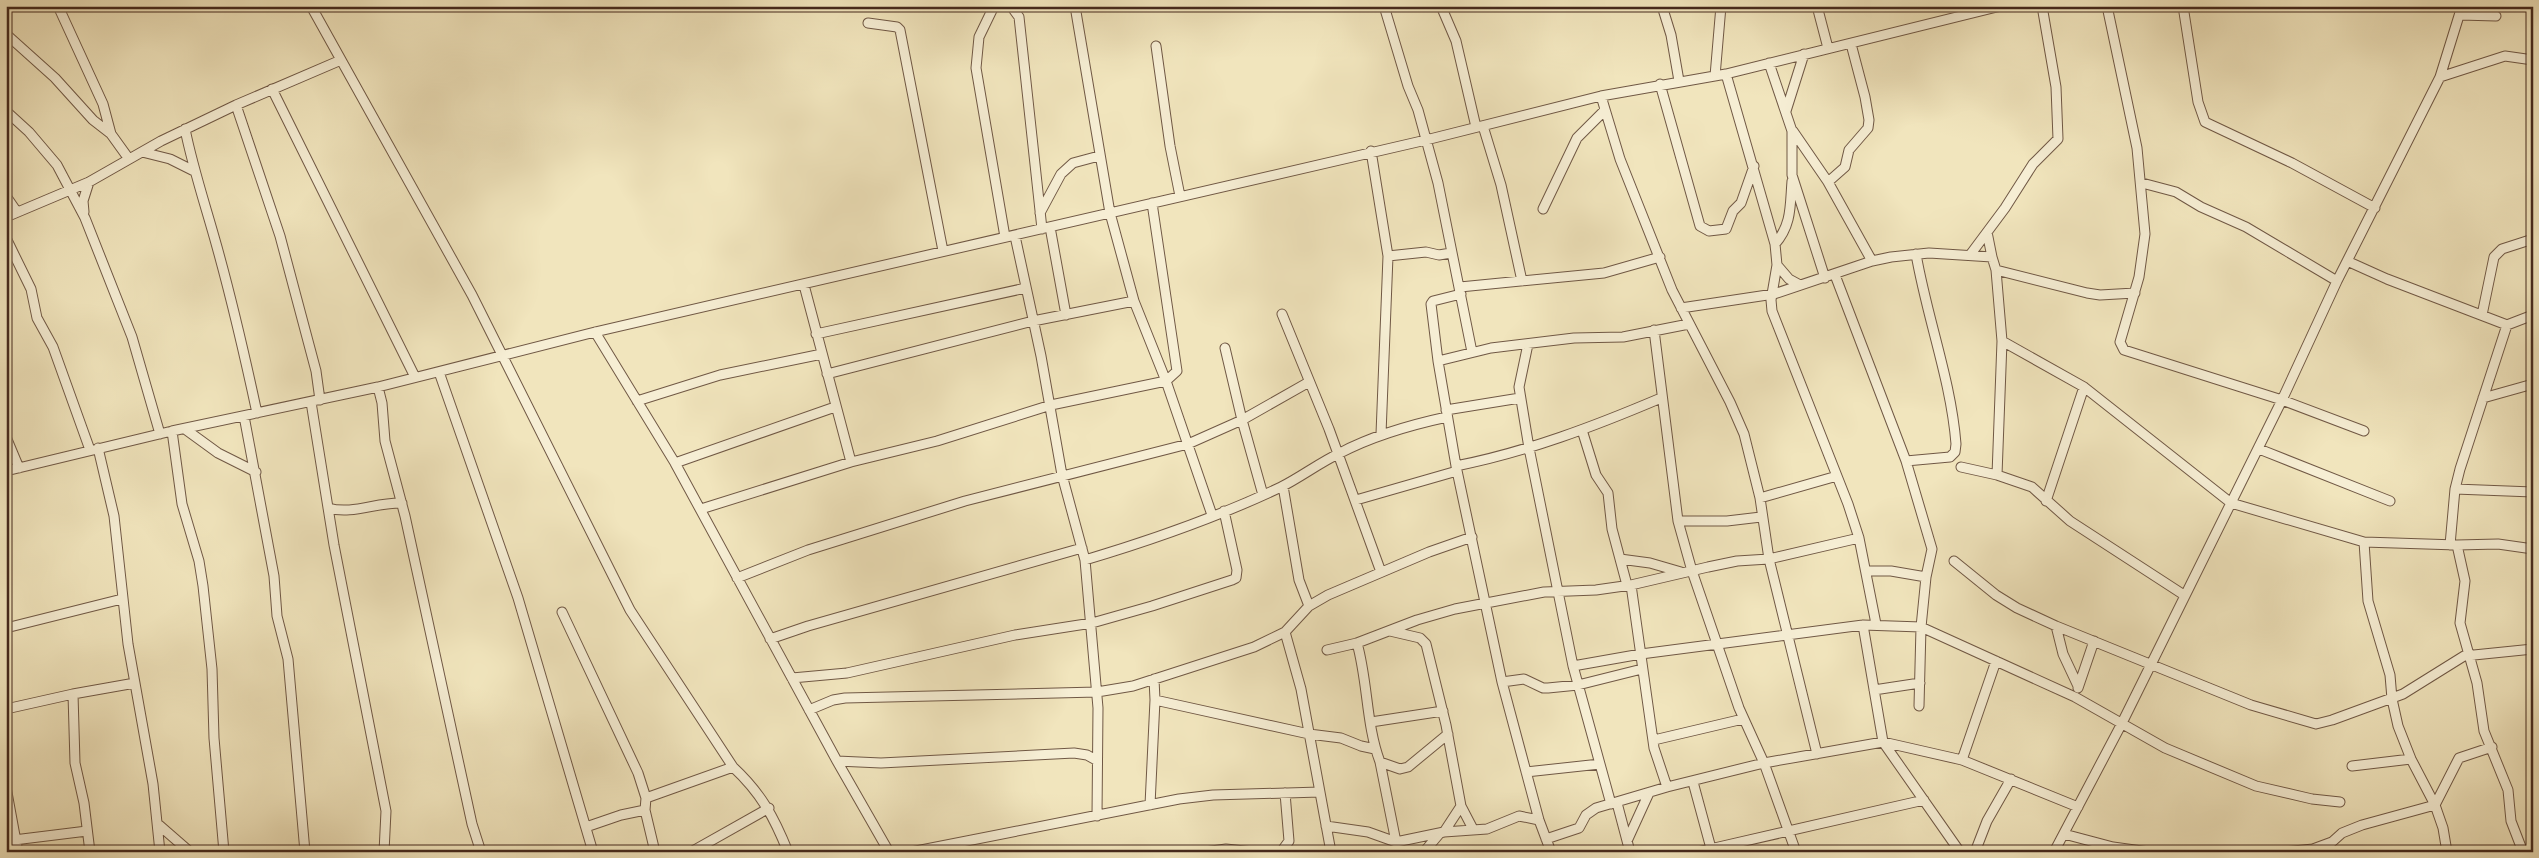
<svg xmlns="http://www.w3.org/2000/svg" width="2539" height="858" viewBox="0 0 2539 858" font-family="'IM FELL English',serif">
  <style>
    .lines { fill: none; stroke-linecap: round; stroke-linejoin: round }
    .minor-casing { stroke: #705845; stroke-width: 11 }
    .minor { stroke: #f6eed4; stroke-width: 9 }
  </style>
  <rect width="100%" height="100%" fill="#f1e5bd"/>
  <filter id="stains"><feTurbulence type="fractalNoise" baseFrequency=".004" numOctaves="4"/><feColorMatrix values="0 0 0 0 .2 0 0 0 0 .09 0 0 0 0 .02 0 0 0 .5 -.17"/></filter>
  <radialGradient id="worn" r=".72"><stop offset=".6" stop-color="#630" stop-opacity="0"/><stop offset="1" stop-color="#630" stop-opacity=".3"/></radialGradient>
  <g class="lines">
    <g class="minor-casing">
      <path id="minor" d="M 58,6 L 103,104 L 111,134
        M 311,6 L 472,295 L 630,610 L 733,767 C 761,793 774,817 788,852
        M 994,6 L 979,37 L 976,68 L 1005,237
        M 1011,6 L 1019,17 L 1042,229
        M 1075,6 L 1110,213 L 1134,301 L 1166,381 L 1212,515
        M 1384,6 L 1408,86 L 1418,110 L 1438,183 L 1472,352
        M 1441,6 L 1456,41 L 1476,127
        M 1662,6 L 1671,35 L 1679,81
        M 1817,6 L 1828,48
        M 2107,6 L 2137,148 L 2145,234 L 2139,277 L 2120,342 L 2124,350 L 2282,400 L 2364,431
        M 2183,6 L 2198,102 L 2205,122 L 2292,163 L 2375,208
        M 2460,15 L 2496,16
        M 868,23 L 897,27 L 900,30 L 943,251
        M 6,34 L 55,78 L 93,120 L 111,134 L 129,159
        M 1156,46 L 1170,146 L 1180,196
        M 1769,63 L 1792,131 L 1792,175 L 1825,278
        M 1726,74 L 1775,244 L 1777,265 L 1771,300 L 1772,311 L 1848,504 L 1859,538 L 1876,624
        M 1715,76 L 1721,6
        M 2440,77 L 2505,56 L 2533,60
        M 1660,84 L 1700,226 L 1709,231 L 1726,229 L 1733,211 L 1741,203 L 1754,166
        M 272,89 L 415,377
        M 1601,96 L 1620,159 L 1672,290 L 1730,402 L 1744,434 L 1760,498 L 1769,559 L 1817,754
        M 236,105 L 280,236 L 316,371 L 320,400
        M 6,111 L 29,132 L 57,165 L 85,218 L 132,337 L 160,434
        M 1786,111 L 1804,54
        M 1483,126 L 1501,185 L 1522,281
        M 185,129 C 193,169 206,207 217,247 C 232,301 245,357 257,413
        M 1793,131 L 1828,182 L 1872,261
        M 1371,151 L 1388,256 L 1381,434
        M 142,152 L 170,159 L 194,171
        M 1828,182 L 1845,167 L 1849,150 L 1868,128 L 1869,120 L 1865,97 L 1851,44
        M 2142,183 L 2176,192 L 2201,207 L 2246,227 L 2337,281
        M 6,196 L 17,212
        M 1543,209 L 1577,138 L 1605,110
        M 84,212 L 83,201 L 89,182
        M 1040,213 L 1061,174 L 1073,163 L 1099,156
        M 6,217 L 89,182 L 161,141 L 236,105 L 341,60
        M 1050,227 L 1066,315
        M 1987,232 L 1992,257
        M 1015,236 L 1041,356 L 1062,475 L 1085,560 L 1098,708 L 1097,816
        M 6,238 L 31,289 L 37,318 L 53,347 L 90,450
        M 1775,244 C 1792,225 1790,205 1792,181
        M 1970,255 L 2005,208 L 2033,164 L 2058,139 L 2056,87 L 2042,6
        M 1388,256 L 1426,252 L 1439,255 L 1451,253
        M 2347,261 L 2387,279 L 2507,325 L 2533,315
        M 1777,265 L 1789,279 L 1800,285
        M 1996,270 L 2087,293 L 2100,295 L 2135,293
        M 1835,275 L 1906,461 L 1932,549 L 1926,577 L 1921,627 L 1919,706
        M 804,285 L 851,462
        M 1460,287 L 1604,273 L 1660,257
        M 1681,308 L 1774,294 L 1872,261 L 1891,257 L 1929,253 L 1992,257 L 1996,270 L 2002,341 L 1997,475
        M 1282,314 L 1329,429 L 1381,572
        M 2482,315 L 2494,257 L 2502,249 L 2533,239
        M 1654,330 L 1678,521 L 1692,571 L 1739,708 L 1764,763 L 1796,852
        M 595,332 L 675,463 L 837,761 L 889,852
        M 816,334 L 1026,288
        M 2002,341 L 2084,387 L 2231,503 L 2364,542 L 2457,545 L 2498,544 L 2533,549
        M 1528,344 L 1519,387 L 1529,448 L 1573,666 L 1611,804
        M 1225,348 L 1242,420 L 1309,382
        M 1438,361 L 1431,304 L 1433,301 L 1461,294
        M 439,372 L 518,598 L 593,852
        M 827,374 L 1033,321 L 1134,301
        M 378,387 L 382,403 L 385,441 L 405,516 L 472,824 L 481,852
        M 2483,398 L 2533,384
        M 637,401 L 720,375 L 822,354
        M 311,402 L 334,545 L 386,811 L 384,852
        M 1446,410 L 1520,398
        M 244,416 L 274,576 L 277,616 L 288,659 L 305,852
        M 185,429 L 218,453 L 256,472
        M 1582,430 L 1596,475 L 1608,493 L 1612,529 L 1627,585
        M 172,431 L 182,504 L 199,561 L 203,586 L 212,669 L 214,738 L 224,852
        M 6,437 L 19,468
        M 98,448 L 114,516 L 128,644 L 153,784 L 160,852
        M 2259,449 L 2390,501
        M 1906,461 L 1950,457 L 1955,452 L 1956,444 C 1951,380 1927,318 1916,254
        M 675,463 L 835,407
        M 1456,466 C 1527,452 1595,426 1661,398
        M 1961,467 L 1997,475 L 2032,487 L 2070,521 L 2184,595
        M 6,471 L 172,431 L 378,387 L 595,332 L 1426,140 L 1601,96 L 1726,74 L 2001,6
        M 1283,486 L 1299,580 L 1309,606
        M 2455,489 L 2533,492
        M 1760,498 L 1837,476
        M 1356,500 L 1457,471
        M 2046,501 L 2084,387
        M 328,508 C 353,515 376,502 402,503
        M 701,509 L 851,462 L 937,441 L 1051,405 L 1166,381 L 1177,371 L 1152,203
        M 1678,521 L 1727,521 L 1761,517
        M 2364,542 L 2368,601 L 2390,675 L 2392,699 L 2398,726 L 2411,759 L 2435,805 L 2443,828 L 2447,852
        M 2450,545 L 2455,489 L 2460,469 L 2507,325
        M 2457,545 L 2465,581 L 2460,623 L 2477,683 L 2484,731 L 2508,790 L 2511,821 L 2523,852
        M 1620,559 L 1650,563 L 1681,572
        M 1085,560 C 1152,540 1218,517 1281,487 C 1301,477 1319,463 1340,453 C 1374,435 1410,425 1447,417
        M 1954,561 L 1996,595 L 2017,608 L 2056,626 L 2251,705 L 2316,724 L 2332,720 L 2403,694 L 2464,656 L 2533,649
        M 1867,571 L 1891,571 L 1926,577
        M 737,578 L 808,550 L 965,501 L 1188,444 L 1242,420 L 1263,495
        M 1631,585 L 1654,748 L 1667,787
        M 562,612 L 638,773 L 646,798
        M 1863,625 L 1883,742 L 1960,852
        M 2056,626 L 2063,654 L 2078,686
        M 6,628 L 122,599
        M 1390,631 L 1420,638 L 1426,644 L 1446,725 L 1461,806 L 1473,829
        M 1285,632 L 1301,689 L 1331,852
        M 770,639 L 808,626 L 1082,548
        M 1327,650 L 1357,643
        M 1573,666 L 1641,654 L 1863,625 L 1921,627 L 2075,697 L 2165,748 L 2256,786 L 2312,799 L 2340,802
        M 792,678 L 847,673 L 1015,635 L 1092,623 L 1152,606 L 1232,580 L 1236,578 L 1237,570 L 1224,511
        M 1154,679 L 1155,700 L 1309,734 L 1341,738 L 1361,746 L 1375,749
        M 1502,682 L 1524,679 L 1543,688 L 1548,688 L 1578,685 L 1642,669
        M 2078,688 L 2094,641
        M 1874,690 L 1920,683
        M 6,709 L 73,694
        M 809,710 L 833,700 L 845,698 L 1097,692 L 1133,686 L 1254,647 L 1285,632 L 1309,606 L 1328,595 L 1429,552 L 1472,537
        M 1371,722 L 1443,711
        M 1654,740 L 1743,719
        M 1962,760 L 1996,661
        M 837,761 L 881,763 L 1074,753 L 1087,755 L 1096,760
        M 1380,762 L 1400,769 L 1408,767 L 1448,734
        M 2352,766 L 2411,759
        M 1526,772 L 1600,764
        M 1693,782 L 1712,852
        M 6,787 L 18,852
        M 1617,803 L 1630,852
        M 1150,805 L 1155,700
        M 2435,805 L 2459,758 L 2492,747
        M 159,825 L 190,852
        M 1326,826 L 1368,832 L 1396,842 L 1444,832 L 1487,829 L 1519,816 L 1539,820
        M 586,827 L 621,815 L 645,810
        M 1444,832 L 1461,806
        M 2064,834 L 2113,847 L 2149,852
        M 1546,839 L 1579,828 L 1586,815 L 1596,808 L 1667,787 L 1764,763 L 1883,742 L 1962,760 L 2078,807
        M 1628,839 L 1649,793
        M 6,841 L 87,831
        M 90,852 L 84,803 L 75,763 L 73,694 L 135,683
        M 655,852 L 645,810 L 646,798 L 733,767
        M 691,852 L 769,808
        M 911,852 L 1179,799 L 1213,795 L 1320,792
        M 1205,852 L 1226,849 L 1253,852
        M 1281,852 L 1289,841 L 1285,793
        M 1398,852 L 1380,762 C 1366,725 1368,682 1357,643 L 1417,620 L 1455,609 L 1544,592 L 1596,590 L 1631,585 L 1708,567 L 1737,561 L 1769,559 L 1859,538
        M 1424,852 L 1440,833
        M 1551,852 L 1539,820 L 1502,682 L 1456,466 L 1438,361 L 1491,348 L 1574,338 L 1623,337 L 1689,324
        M 1697,852 L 1924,800
        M 1975,852 L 1987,821 L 2011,779
        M 2054,852 L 2121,725 L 2282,400 L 2337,281 L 2440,77 L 2462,6
        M 2283,852 L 2313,849 L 2332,842 L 2342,833 L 2362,825 L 2435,805"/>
    </g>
    <use href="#minor" class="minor"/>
  </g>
  <rect width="2539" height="858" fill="none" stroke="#f1e5bd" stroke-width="25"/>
  <rect x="8" y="8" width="2524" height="843" fill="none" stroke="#45291d" stroke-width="2.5"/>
  <rect x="12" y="12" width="2514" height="833" fill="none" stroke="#45291d"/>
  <rect width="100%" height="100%" filter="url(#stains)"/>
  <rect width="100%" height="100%" fill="url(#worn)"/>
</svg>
